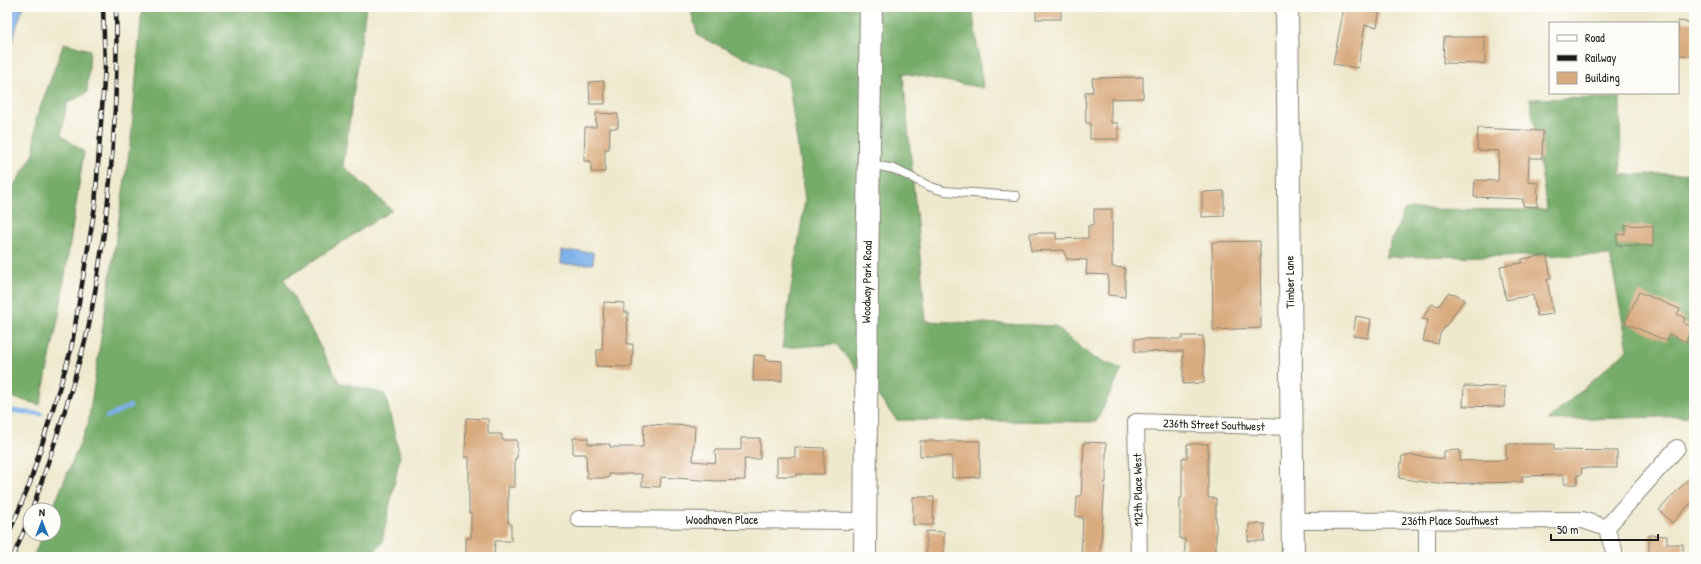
<svg xmlns="http://www.w3.org/2000/svg" width="1701" height="564" viewBox="0 0 1701 564" font-family="'Patrick Hand',sans-serif">
  <style>
    .forest { fill: #76ac69; stroke: #496442 }
    .water { fill: #7bb0e9; stroke: #4c6682 }
    .lines { fill: none; stroke-linecap: round; stroke-linejoin: round }
    .stream { stroke: #7bb0e9; stroke-width: 4.5 }
    .building { fill: #d9ac80 }
    .lane-casing { stroke: #858275; stroke-width: 10 }
    .street-casing { stroke: #858275; stroke-width: 18 }
    .secondary-casing { stroke: #858275; stroke-width: 24 }
    .lane { stroke: #fff; stroke-width: 8 }
    .street { stroke: #fff; stroke-width: 16 }
    .secondary { stroke: #fff; stroke-width: 22 }
    .rail-casing { stroke: #1c1c1c; stroke-width: 4.5 }
    .rail { stroke: #fdfcf7; stroke-width: 3; stroke-dasharray: 9; stroke-linecap: butt }
    .labels { text-anchor: middle; stroke-width: 4; stroke-linejoin: round; paint-order: stroke }
    .street-label { font-size: 12px; fill: #1c1c1c; stroke: #fdfcf7 }
  </style>
  <rect width="100%" height="100%" fill="#fdfcf7"/>
  <filter id="ink" filterUnits="userSpaceOnUse"><feTurbulence type="fractalNoise" baseFrequency=".025" numOctaves="2"/><feDisplacementMap in="SourceGraphic" scale="8" xChannelSelector="R" yChannelSelector="G"/><feConvolveMatrix kernelMatrix="1 2 1 2 8 2 1 2 1" color-interpolation-filters="sRGB"/></filter>
  <filter id="wash" filterUnits="userSpaceOnUse"><feTurbulence type="fractalNoise" baseFrequency=".012" numOctaves="4" result="noise"/><feDisplacementMap in="SourceGraphic" scale="16" xChannelSelector="R" yChannelSelector="G"/><feGaussianBlur stdDeviation="0.9" result="paint"/><feColorMatrix in="noise" values="0 0 0 0 0 0 0 0 0 0 0 0 0 0 0 0 0 1.4 0 .05"/><feComposite in="paint" operator="in"/></filter>
  <g filter="url(#wash)">
    <rect width="100%" height="100%" fill="#eee9ce"/>
    <path class="forest" d="M 142,7 L 366,7 L 343,166 L 392,210 L 284,279 L 339,382 L 385,394 L 400,456 L 382,542 L 370,557 L 33,557 L 43,534 L 54,534 L 54,510 L 52,510 L 88,424 L 131,139 Z
      M 690,7 L 972,7 L 983,88 L 903,73 L 926,321 L 1055,326 L 1092,357 L 1122,369 L 1096,422 L 897,420 L 836,344 L 782,348 L 805,200 L 788,77 L 698,36 Z
      M 64,43 L 90,50 L 87,93 L 67,103 L 61,135 L 84,152 L 59,315 L 40,405 L 7,396 L 7,196 L 34,154 L 36,119 Z
      M 1620,98 L 1621,175 L 1694,173 L 1694,416 L 1548,420 L 1628,349 L 1610,255 L 1385,257 L 1405,209 L 1547,210 L 1530,99 Z"/>
    <path class="water" d="M 7,7 L 23,7 L 7,56 Z
      M 561,251 L 593,252 L 593,264 L 560,264 Z"/>
    <g class="lines">
      <path class="stream" d="M 7,410 L 41,414
        M 107,417 L 130,406"/>
    </g>
    <g id="blocks">
      <path class="building" d="M 1036,7 L 1061,7 L 1061,19 L 1036,19 Z
        M 1344,7 L 1380,8 L 1377,27 L 1365,25 L 1358,68 L 1333,64 Z
        M 1678,21 L 1694,23 L 1694,47 L 1693,47 L 1692,56 L 1678,55 Z
        M 1444,37 L 1485,37 L 1485,64 L 1443,63 Z
        M 1143,77 L 1143,98 L 1111,99 L 1111,123 L 1118,123 L 1118,139 L 1090,139 L 1090,123 L 1086,123 L 1085,92 L 1093,92 L 1092,78 Z
        M 604,81 L 605,104 L 590,104 L 589,82 Z
        M 596,113 L 618,114 L 618,128 L 610,128 L 609,149 L 605,149 L 605,172 L 591,172 L 591,161 L 584,161 L 585,127 L 596,127 Z
        M 1478,128 L 1543,131 L 1542,158 L 1529,158 L 1528,182 L 1538,183 L 1537,207 L 1523,206 L 1523,199 L 1474,197 L 1475,180 L 1498,181 L 1499,151 L 1477,150 Z
        M 1224,191 L 1224,216 L 1202,217 L 1202,192 Z
        M 1094,209 L 1112,209 L 1112,267 L 1125,268 L 1125,297 L 1108,295 L 1108,275 L 1086,274 L 1087,260 L 1067,259 L 1063,250 L 1031,251 L 1030,233 L 1056,233 L 1056,239 L 1088,238 L 1088,226 L 1094,224 Z
        M 1625,225 L 1653,226 L 1653,246 L 1617,245 L 1617,234 L 1625,234 Z
        M 1260,241 L 1261,328 L 1213,330 L 1212,242 Z
        M 1547,255 L 1551,279 L 1547,279 L 1553,314 L 1537,316 L 1533,295 L 1506,300 L 1500,266 L 1522,263 L 1522,259 Z
        M 1639,292 L 1680,309 L 1677,314 L 1685,318 L 1683,323 L 1692,327 L 1686,342 L 1669,334 L 1667,341 L 1625,323 Z
        M 1448,293 L 1456,294 L 1464,300 L 1440,334 L 1438,344 L 1423,341 L 1428,320 L 1422,319 L 1432,304 L 1439,306 Z
        M 604,302 L 624,303 L 624,312 L 628,312 L 627,344 L 633,344 L 632,367 L 596,366 L 597,350 L 602,350 Z
        M 1356,316 L 1371,319 L 1368,338 L 1353,336 Z
        M 1182,336 L 1203,336 L 1204,383 L 1183,384 L 1183,351 L 1135,352 L 1135,339 L 1182,339 Z
        M 754,355 L 765,356 L 765,360 L 782,361 L 782,381 L 753,381 Z
        M 1464,386 L 1505,387 L 1504,407 L 1463,406 Z
        M 466,418 L 488,419 L 488,434 L 502,434 L 502,440 L 517,440 L 517,458 L 515,458 L 515,487 L 508,487 L 508,523 L 511,523 L 511,541 L 495,541 L 494,557 L 471,557 L 471,553 L 466,553 L 466,538 L 471,538 L 471,513 L 469,513 L 469,457 L 465,457 Z
        M 644,424 L 695,426 L 693,461 L 716,463 L 715,450 L 741,450 L 741,438 L 760,438 L 760,459 L 744,459 L 745,480 L 716,481 L 661,477 L 660,487 L 642,486 L 642,474 L 609,474 L 609,478 L 587,478 L 586,454 L 573,454 L 573,438 L 588,438 L 588,444 L 610,444 L 610,447 L 643,447 Z
        M 920,441 L 980,441 L 980,477 L 952,478 L 952,456 L 920,456 Z
        M 1084,442 L 1106,443 L 1106,482 L 1105,482 L 1100,557 L 1081,557 L 1083,517 L 1076,516 L 1077,496 L 1081,496 Z
        M 1187,444 L 1208,444 L 1208,498 L 1216,498 L 1216,557 L 1185,557 L 1185,539 L 1180,539 L 1180,498 L 1182,498 L 1182,458 L 1187,458 Z
        M 1506,444 L 1554,444 L 1554,450 L 1617,451 L 1617,468 L 1582,468 L 1581,475 L 1577,475 L 1577,484 L 1564,484 L 1564,475 L 1522,476 L 1522,482 L 1437,484 L 1399,478 L 1402,456 L 1409,456 L 1409,455 L 1444,459 L 1444,451 L 1460,450 L 1460,461 L 1506,460 Z
        M 795,447 L 824,448 L 824,474 L 797,474 L 797,476 L 777,476 L 777,457 L 795,457 Z
        M 1694,473 L 1694,500 L 1672,523 L 1659,510 Z
        M 913,497 L 934,497 L 933,525 L 913,525 Z
        M 1249,524 L 1265,524 L 1264,541 L 1248,541 Z
        M 926,531 L 944,532 L 944,557 L 926,557 Z
        M 1649,535 L 1667,536 L 1667,544 L 1683,544 L 1683,557 L 1649,557 Z"/>
    </g>
  </g>
  <g filter="url(#ink)">
    <use href="#blocks" fill-opacity="0" stroke="#858275" stroke-width="1"/>
    <g class="lines">
      <g class="lane-casing">
        <path id="lane" d="M 869,164 L 894,169 L 931,187 L 944,191 L 1016,196"/>
      </g>
      <g class="street-casing">
        <path id="street" d="M 579,519 L 865,521
          M 1292,521 L 1583,520 L 1606,528
          M 1139,557 L 1136,422 L 1292,427
          M 1427,557 L 1427,521
          M 1614,557 L 1614,550 L 1606,528 L 1677,448"/>
      </g>
      <g class="secondary-casing">
        <path id="secondary" d="M 1287,7 L 1293,557
          M 865,557 L 867,283 L 871,7"/>
      </g>
      <use href="#lane" class="lane"/>
      <use href="#street" class="street"/>
      <use href="#secondary" class="secondary"/>
      <g class="rail-casing">
        <path id="rail" d="M 32,510 C 48,463 64,417 77,369 C 81,355 86,340 89,325 C 109,221 119,113 116,7
          M 7,538 L 30,483 L 71,350 L 95,206 L 105,67 L 103,7
          M 13,557 L 30,516"/>
      </g>
      <use href="#rail" class="rail"/>
    </g>
  </g>
  <g class="labels">
    <g class="street-label">
      <text transform="translate(867 282) rotate(-89)" y="4">Woodway Park Road</text>
      <text transform="translate(1290 282) rotate(-91)" y="4">Timber Lane</text>
      <text transform="translate(1214 425) rotate(2)" y="4">236th Street Southwest</text>
      <text transform="translate(1138 490) rotate(-91)" y="4">112th Place West</text>
      <text x="722" y="524">Woodhaven Place</text>
      <text x="1450" y="525">236th Place Southwest</text>
    </g>
  </g>
  <rect width="1701" height="564" fill="none" stroke="#fdfcf7" stroke-width="24"/>
  <rect x="1549" y="22" width="130" height="72" fill="#fdfcf7" stroke="#a3a29f"/>
  <rect x="1557" y="35" width="20" height="6" fill="#ffffff" stroke="#a3a29f"/>
  <text x="1585" y="42" font-size="12" fill="#1c1c1c">Road</text>
  <rect x="1557" y="55" width="20" height="6" fill="#1c1c1c" stroke="#a3a29f"/>
  <text x="1585" y="62" font-size="12" fill="#1c1c1c">Railway</text>
  <rect x="1557" y="72" width="20" height="12" fill="#d9ac80" stroke="#a3a29f"/>
  <text x="1585" y="82" font-size="12" fill="#1c1c1c">Building</text>
  <g transform="translate(42 522)"><circle r="19" fill="#fdfcf7" stroke="#a3a29f"/>
  <path d="M0-3L7 15L0 10L-7 15Z" fill="#1f6fb2"/>
  <text y="-6" font-size="11" font-weight="bold" text-anchor="middle" fill="#1c1c1c">N</text>
  </g>
  <path d="M1551 534v6h107v-6" fill="none" stroke="#1c1c1c" stroke-width="2"/>
  <text x="1557" y="534" font-size="12" fill="#1c1c1c" stroke="#fdfcf7" stroke-width="3" paint-order="stroke">50 m</text>
</svg>
